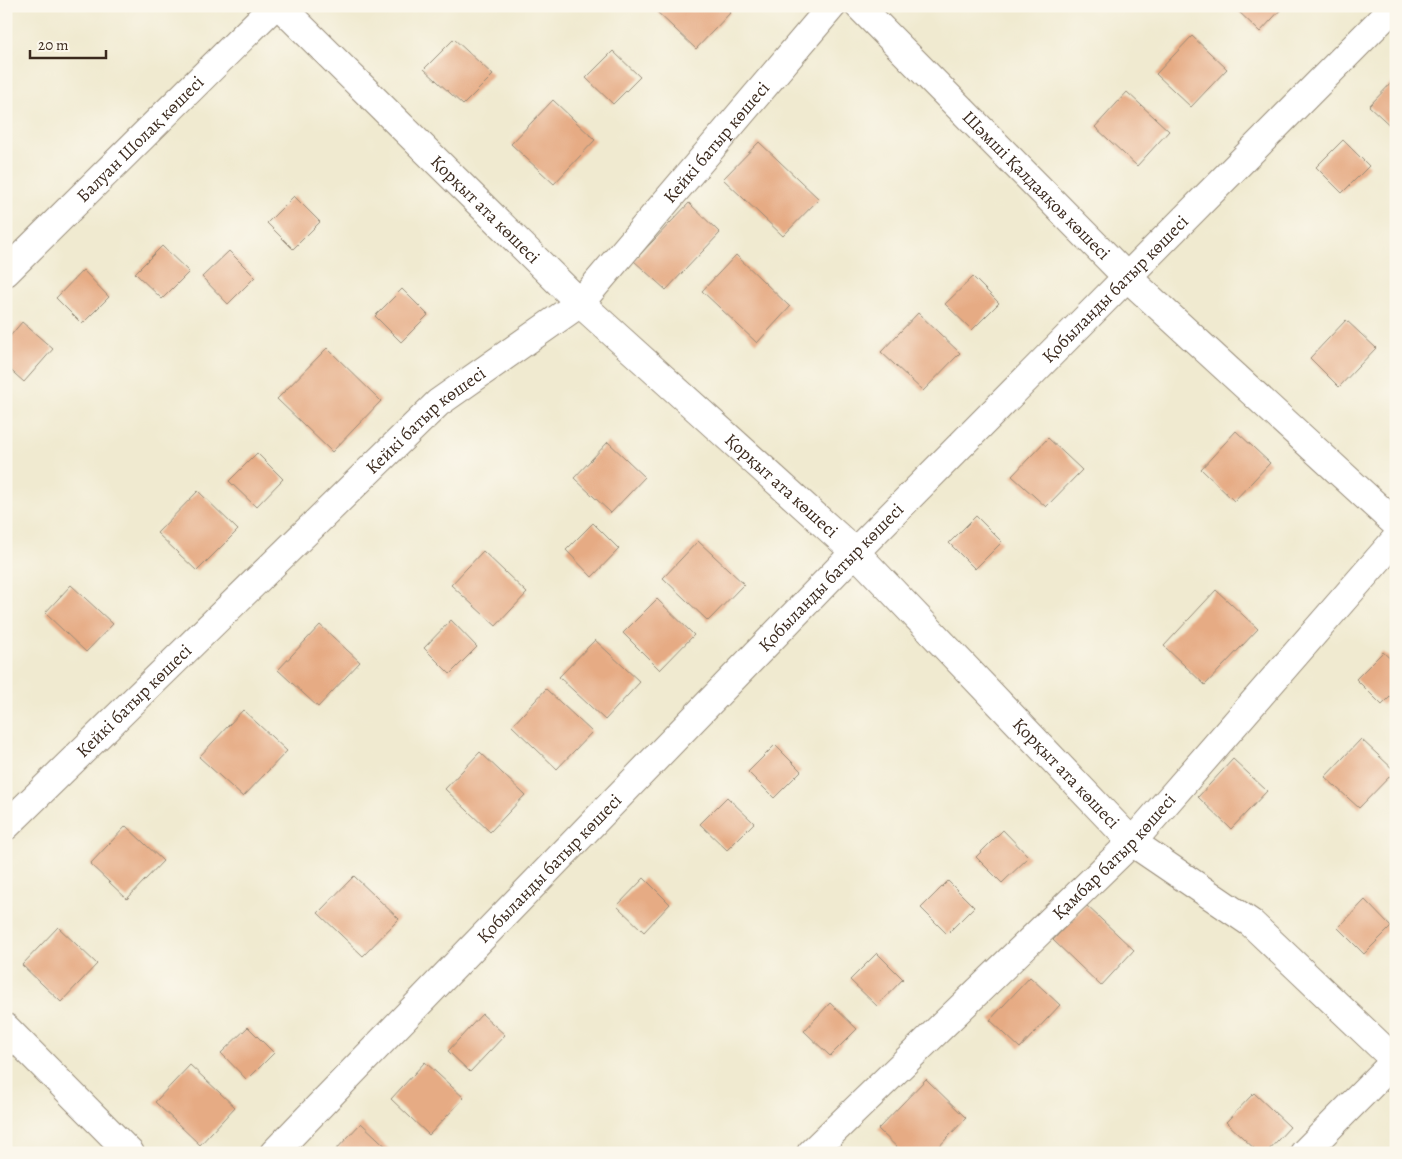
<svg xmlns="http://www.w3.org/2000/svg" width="1402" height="1159" viewBox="0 0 1402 1159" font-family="Alegreya,serif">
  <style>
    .building { fill: #e6ab84 }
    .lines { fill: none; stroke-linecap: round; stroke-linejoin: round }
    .street-casing { stroke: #968a77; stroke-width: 30 }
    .street { stroke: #fff; stroke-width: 28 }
    .labels { text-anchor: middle; stroke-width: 5; stroke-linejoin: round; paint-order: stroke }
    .street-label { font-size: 18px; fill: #3b2a1e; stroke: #fbf7ec }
  </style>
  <rect width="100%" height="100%" fill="#fbf7ec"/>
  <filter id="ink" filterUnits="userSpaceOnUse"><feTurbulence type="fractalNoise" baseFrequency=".02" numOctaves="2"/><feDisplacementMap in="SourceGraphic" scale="10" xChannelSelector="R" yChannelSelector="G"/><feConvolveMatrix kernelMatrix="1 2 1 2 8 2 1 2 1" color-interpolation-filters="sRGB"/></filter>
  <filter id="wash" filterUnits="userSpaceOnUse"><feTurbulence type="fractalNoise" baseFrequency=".0096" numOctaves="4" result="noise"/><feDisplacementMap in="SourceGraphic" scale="20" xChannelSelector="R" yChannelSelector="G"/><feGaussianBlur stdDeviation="1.12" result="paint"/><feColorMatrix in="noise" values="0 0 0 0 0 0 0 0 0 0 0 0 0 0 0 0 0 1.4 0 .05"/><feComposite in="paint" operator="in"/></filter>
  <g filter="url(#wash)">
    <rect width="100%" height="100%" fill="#f0ead0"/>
    <g id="blocks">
      <path class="building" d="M 654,6 L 724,6 L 731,12 L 696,49 L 653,8 Z
        M 1233,6 L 1284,6 L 1260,32 Z
        M 1192,36 L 1227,69 L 1191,107 L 1156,74 Z
        M 454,39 L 493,75 L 463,105 L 424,69 Z
        M 613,51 L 640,77 L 613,104 L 586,78 Z
        M 1396,78 L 1396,131 L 1369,106 Z
        M 1127,92 L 1169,131 L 1137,166 L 1095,127 Z
        M 553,100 L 595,140 L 554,184 L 511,144 Z
        M 1343,140 L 1369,166 L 1342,193 L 1316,167 Z
        M 759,142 L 819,199 L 783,236 L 723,179 Z
        M 294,196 L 320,222 L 293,249 L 267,223 Z
        M 689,203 L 720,233 L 666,290 L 634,261 Z
        M 162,246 L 189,272 L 162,299 L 135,273 Z
        M 229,251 L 255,277 L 228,304 L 202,277 Z
        M 736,255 L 790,307 L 757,343 L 702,291 Z
        M 83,270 L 109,297 L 82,324 L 56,298 Z
        M 973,277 L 999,303 L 972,330 L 945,304 Z
        M 402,289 L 428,315 L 401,342 L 375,316 Z
        M 918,313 L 960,353 L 923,391 L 881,352 Z
        M 1346,320 L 1376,348 L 1339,387 L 1310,358 Z
        M 22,322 L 53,349 L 24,382 L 6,366 L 6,341 Z
        M 327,348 L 381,401 L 332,452 L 277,399 Z
        M 1236,431 L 1270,463 L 1234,501 L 1201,469 Z
        M 1048,438 L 1082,470 L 1046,507 L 1012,476 Z
        M 608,442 L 645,477 L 611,513 L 574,478 Z
        M 257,453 L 283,479 L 256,507 L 229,481 Z
        M 198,491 L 238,530 L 197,571 L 157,533 Z
        M 976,516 L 1002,542 L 975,569 L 949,543 Z
        M 593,523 L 619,549 L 592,577 L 566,550 Z
        M 698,541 L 744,584 L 708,621 L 663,578 Z
        M 483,551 L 527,593 L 496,626 L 451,585 Z
        M 71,585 L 113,624 L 86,652 L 45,613 Z
        M 1216,590 L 1258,629 L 1205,685 L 1164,646 Z
        M 657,599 L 694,635 L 660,670 L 623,633 Z
        M 451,620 L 477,647 L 450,674 L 424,648 Z
        M 320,625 L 360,662 L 318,707 L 278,670 Z
        M 595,640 L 640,682 L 605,720 L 559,677 Z
        M 1383,652 L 1396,664 L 1396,691 L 1382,705 L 1356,679 Z
        M 546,689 L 592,732 L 557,769 L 512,726 Z
        M 243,710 L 287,751 L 243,797 L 199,757 Z
        M 1361,739 L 1395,771 L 1359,808 L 1325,777 Z
        M 775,745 L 801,771 L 774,798 L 748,772 Z
        M 480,752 L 525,795 L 490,832 L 445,789 Z
        M 1233,759 L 1267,791 L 1231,829 L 1198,797 Z
        M 727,797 L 754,823 L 727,850 L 700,824 Z
        M 126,826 L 163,861 L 127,899 L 90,864 Z
        M 1003,830 L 1029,857 L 1002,883 L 976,857 Z
        M 354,876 L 399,919 L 363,956 L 318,913 Z
        M 644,878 L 670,904 L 644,932 L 617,906 Z
        M 948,881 L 974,907 L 947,934 L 921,908 Z
        M 1365,900 L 1391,927 L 1364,954 L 1338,928 Z
        M 1086,905 L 1134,950 L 1101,986 L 1053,940 Z
        M 58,927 L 97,964 L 61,1002 L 22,965 Z
        M 877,953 L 903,979 L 877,1006 L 850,980 Z
        M 1030,977 L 1060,1005 L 1020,1048 L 990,1020 Z
        M 830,1003 L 857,1029 L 830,1056 L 804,1031 Z
        M 482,1014 L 505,1035 L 470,1072 L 448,1051 Z
        M 248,1027 L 274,1053 L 247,1080 L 221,1053 Z
        M 425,1062 L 464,1098 L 429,1135 L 391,1099 Z
        M 190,1065 L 235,1107 L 200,1145 L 155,1102 Z
        M 926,1079 L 966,1118 L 933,1153 L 903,1153 L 878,1129 Z
        M 1254,1093 L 1290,1127 L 1266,1153 L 1259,1153 L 1226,1122 Z
        M 361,1123 L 393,1153 L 333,1153 Z"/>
    </g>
  </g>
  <g filter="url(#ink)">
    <use href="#blocks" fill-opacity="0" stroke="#968a77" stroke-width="1"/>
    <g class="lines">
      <g class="street-casing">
        <g id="street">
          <path id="s1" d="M 280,6 L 580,303 L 855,552 L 1132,842 L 1251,923 L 1396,1061"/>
          <path id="s2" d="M 859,6 L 1127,277 L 1396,524"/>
          <path id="s3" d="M 6,272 L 274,6"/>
          <path id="s4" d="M 6,826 L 438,403 L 580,303 L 832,6"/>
          <path d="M 6,1028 L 130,1153"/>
          <path id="s5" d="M 274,1153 L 855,552 L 1395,6"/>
          <path id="s6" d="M 811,1153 L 1132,842 L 1396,539"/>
          <path d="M 1304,1153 L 1396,1060"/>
        </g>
      </g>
      <use href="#street" class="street"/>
    </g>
  </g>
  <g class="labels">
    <g class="street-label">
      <text dy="6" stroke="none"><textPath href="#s3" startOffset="189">Балуан Шолақ көшесі</textPath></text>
      <text dy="6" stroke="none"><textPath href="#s4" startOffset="989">Кейкі батыр көшесі</textPath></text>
      <text dy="6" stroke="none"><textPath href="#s2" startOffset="252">Шәмші Қалдаяқов көшесі</textPath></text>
      <text dy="6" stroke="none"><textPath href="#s1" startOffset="289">Қорқыт ата көшесі</textPath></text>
      <text dy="6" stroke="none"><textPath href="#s5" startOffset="1206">Қобыланды батыр көшесі</textPath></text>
      <text dy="6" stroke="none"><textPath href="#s4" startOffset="584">Кейкі батыр көшесі</textPath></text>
      <text dy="6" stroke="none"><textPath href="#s1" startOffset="694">Қорқыт ата көшесі</textPath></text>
      <text dy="6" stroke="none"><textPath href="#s5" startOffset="801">Қобыланды батыр көшесі</textPath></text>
      <text dy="6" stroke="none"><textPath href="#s4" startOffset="179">Кейкі батыр көшесі</textPath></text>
      <text dy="6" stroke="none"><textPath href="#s1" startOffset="1099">Қорқыт ата көшесі</textPath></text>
      <text dy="6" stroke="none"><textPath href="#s6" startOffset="424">Қамбар батыр көшесі</textPath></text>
      <text dy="6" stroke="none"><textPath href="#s5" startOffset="396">Қобыланды батыр көшесі</textPath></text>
    </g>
  </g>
  <rect width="1402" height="1159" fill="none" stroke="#fbf7ec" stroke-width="25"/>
  <path d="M30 50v8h76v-8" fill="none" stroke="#3b2a1e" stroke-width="2.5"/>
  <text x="38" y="50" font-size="15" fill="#3b2a1e" stroke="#fbf7ec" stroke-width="4" paint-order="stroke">20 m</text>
</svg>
